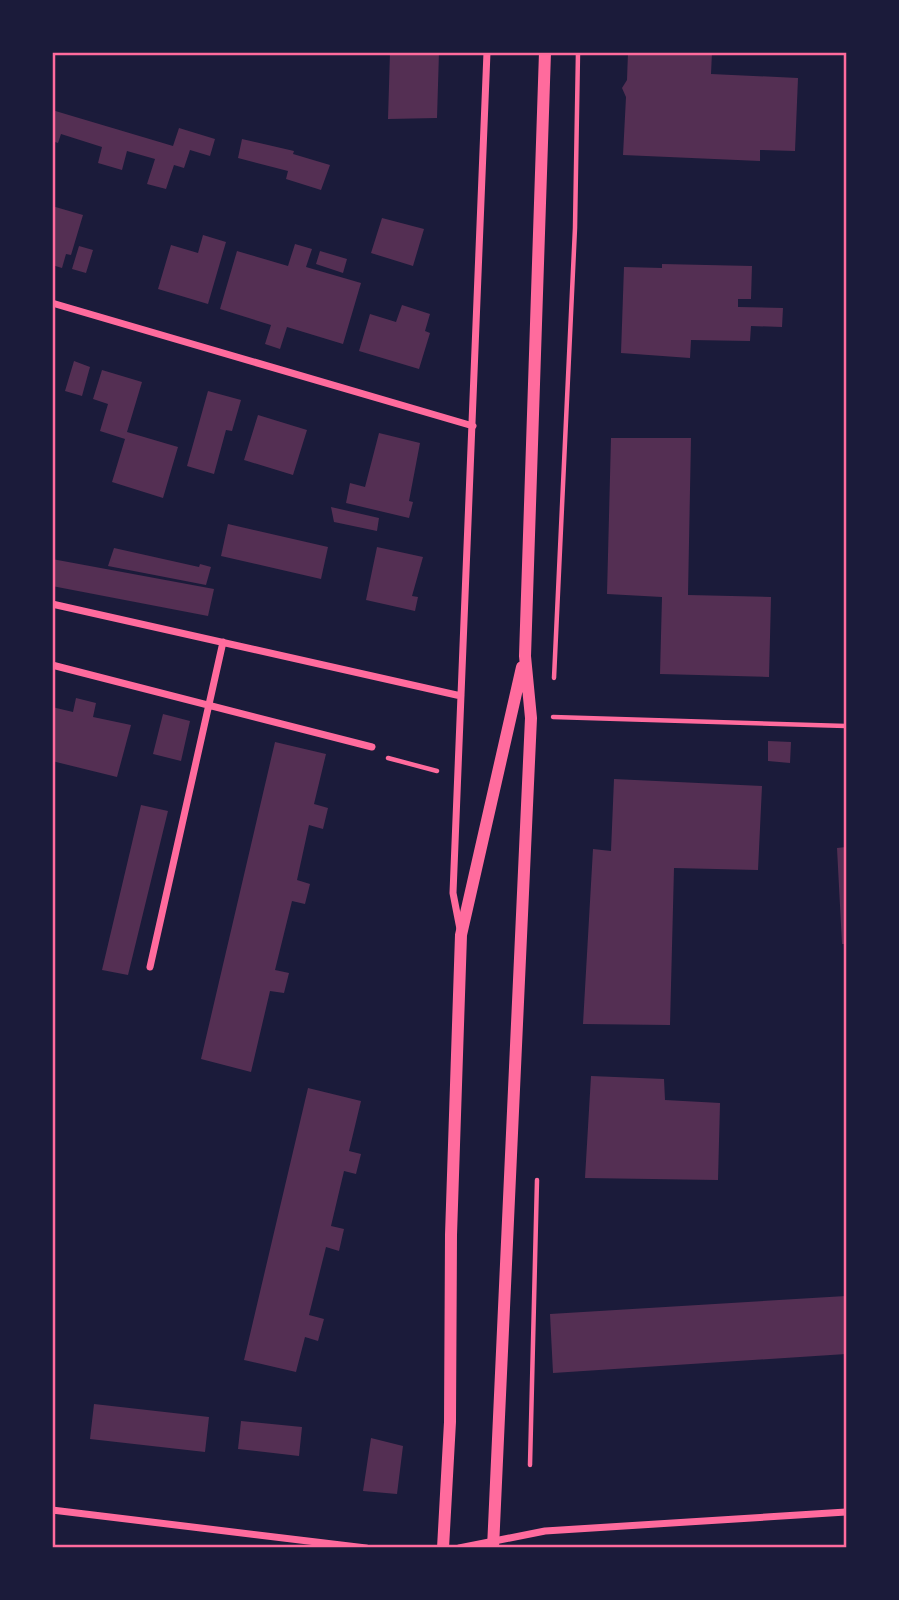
<svg xmlns="http://www.w3.org/2000/svg" width="899" height="1600" viewBox="0 0 899 1600" font-family="'PT Sans Narrow',sans-serif">
  <style>
    .building { fill: #542f53 }
    .lines { fill: none; stroke-linecap: round; stroke-linejoin: round }
    .path { stroke: #ff6b9d; stroke-width: 4.5 }
    .minor { stroke: #ff6b9d; stroke-width: 7 }
    .tertiary { stroke: #ff6b9d; stroke-width: 12 }
    .neatline { fill: none; stroke: #ff6b9d; stroke-width: 2.5 }
  </style>
  <rect width="100%" height="100%" fill="#1b1b3a"/>
  <path class="building" d="M 390,52 L 439,52 L 437,118 L 388,119 Z
    M 628,52 L 712,52 L 711,74 L 798,78 L 795,151 L 760,150 L 760,161 L 623,155 L 626,97 L 622,88 L 627,80 Z
    M 52,110 L 173,146 L 179,128 L 215,139 L 210,156 L 190,150 L 184,168 L 174,165 L 166,189 L 147,184 L 155,159 L 127,151 L 122,170 L 98,163 L 102,147 L 61,134 L 58,143 L 52,141 Z
    M 242,139 L 294,151 L 293,154 L 330,165 L 321,190 L 286,179 L 288,171 L 238,158 Z
    M 52,206 L 83,215 L 71,255 L 66,254 L 62,268 L 52,265 Z
    M 382,218 L 424,229 L 413,266 L 371,253 Z
    M 203,235 L 226,242 L 208,304 L 158,289 L 171,245 L 198,253 Z
    M 295,244 L 312,249 L 306,267 L 361,283 L 343,344 L 287,327 L 280,349 L 265,344 L 271,325 L 220,309 L 237,251 L 288,266 Z
    M 79,246 L 93,250 L 86,273 L 72,269 Z
    M 320,251 L 347,259 L 343,273 L 316,264 Z
    M 662,264 L 752,266 L 751,299 L 738,299 L 738,307 L 783,308 L 782,327 L 751,326 L 750,341 L 691,340 L 690,358 L 621,353 L 624,267 L 662,268 Z
    M 402,305 L 430,314 L 425,331 L 430,333 L 419,369 L 359,351 L 370,314 L 396,322 Z
    M 74,361 L 90,367 L 82,396 L 65,391 Z
    M 102,370 L 142,382 L 127,432 L 178,447 L 163,498 L 112,482 L 125,439 L 100,431 L 108,404 L 93,399 Z
    M 208,391 L 241,400 L 232,431 L 226,430 L 214,474 L 187,466 Z
    M 258,415 L 307,430 L 293,475 L 244,460 Z
    M 379,433 L 420,443 L 409,501 L 413,502 L 409,518 L 346,503 L 350,483 L 365,487 Z
    M 611,438 L 691,438 L 688,595 L 771,597 L 769,677 L 660,674 L 662,597 L 607,594 Z
    M 331,507 L 379,518 L 377,531 L 334,522 Z
    M 228,524 L 328,547 L 321,579 L 221,556 Z
    M 377,547 L 423,557 L 412,596 L 418,597 L 415,611 L 366,600 Z
    M 114,548 L 199,567 L 200,564 L 211,567 L 206,585 L 108,566 Z
    M 52,559 L 214,589 L 208,616 L 52,586 Z
    M 76,698 L 96,703 L 93,717 L 131,725 L 117,777 L 52,761 L 52,707 L 73,712 Z
    M 163,714 L 190,721 L 181,761 L 153,754 Z
    M 768,741 L 791,742 L 790,763 L 768,761 Z
    M 275,742 L 326,754 L 314,804 L 328,808 L 323,829 L 309,825 L 297,880 L 310,884 L 305,904 L 292,901 L 275,970 L 289,973 L 284,993 L 270,991 L 251,1072 L 201,1059 Z
    M 614,779 L 762,786 L 758,870 L 674,868 L 670,1025 L 583,1024 L 593,849 L 611,851 Z
    M 141,805 L 168,811 L 128,975 L 102,970 Z
    M 846,847 L 846,944 L 842,944 L 837,848 Z
    M 591,1076 L 664,1079 L 665,1100 L 720,1103 L 718,1180 L 585,1178 Z
    M 308,1088 L 361,1101 L 349,1151 L 361,1154 L 356,1174 L 344,1171 L 331,1226 L 344,1229 L 339,1251 L 326,1247 L 309,1315 L 324,1319 L 318,1341 L 305,1337 L 296,1372 L 244,1360 Z
    M 846,1296 L 846,1354 L 553,1373 L 550,1314 Z
    M 94,1404 L 209,1417 L 205,1452 L 90,1439 Z
    M 241,1421 L 302,1427 L 299,1456 L 238,1449 Z
    M 371,1438 L 403,1446 L 397,1494 L 363,1491 Z"/>
  <g class="lines">
    <path class="path" d="M 554,678 L 575,228 L 578,52
      M 553,717 L 846,726
      M 388,758 L 437,771
      M 530,1465 L 537,1180"/>
    <path class="minor" d="M 52,303 L 473,426
      M 52,604 L 461,696
      M 52,665 L 372,747
      M 460,929 L 453,893 L 487,52
      M 150,967 L 223,642
      M 52,1510 L 366,1548
      M 459,1548 L 545,1531 L 846,1512"/>
    <path class="tertiary" d="M 443,1548 L 450,1422 L 451,1235 L 461,935 L 522,667
      M 493,1548 L 531,718 L 525,656 L 545,52"/>
  </g>
  <rect width="899" height="1600" fill="none" stroke="#1b1b3a" stroke-width="108"/>
  <rect x="54" y="54" width="791" height="1492" class="neatline"/>
</svg>
